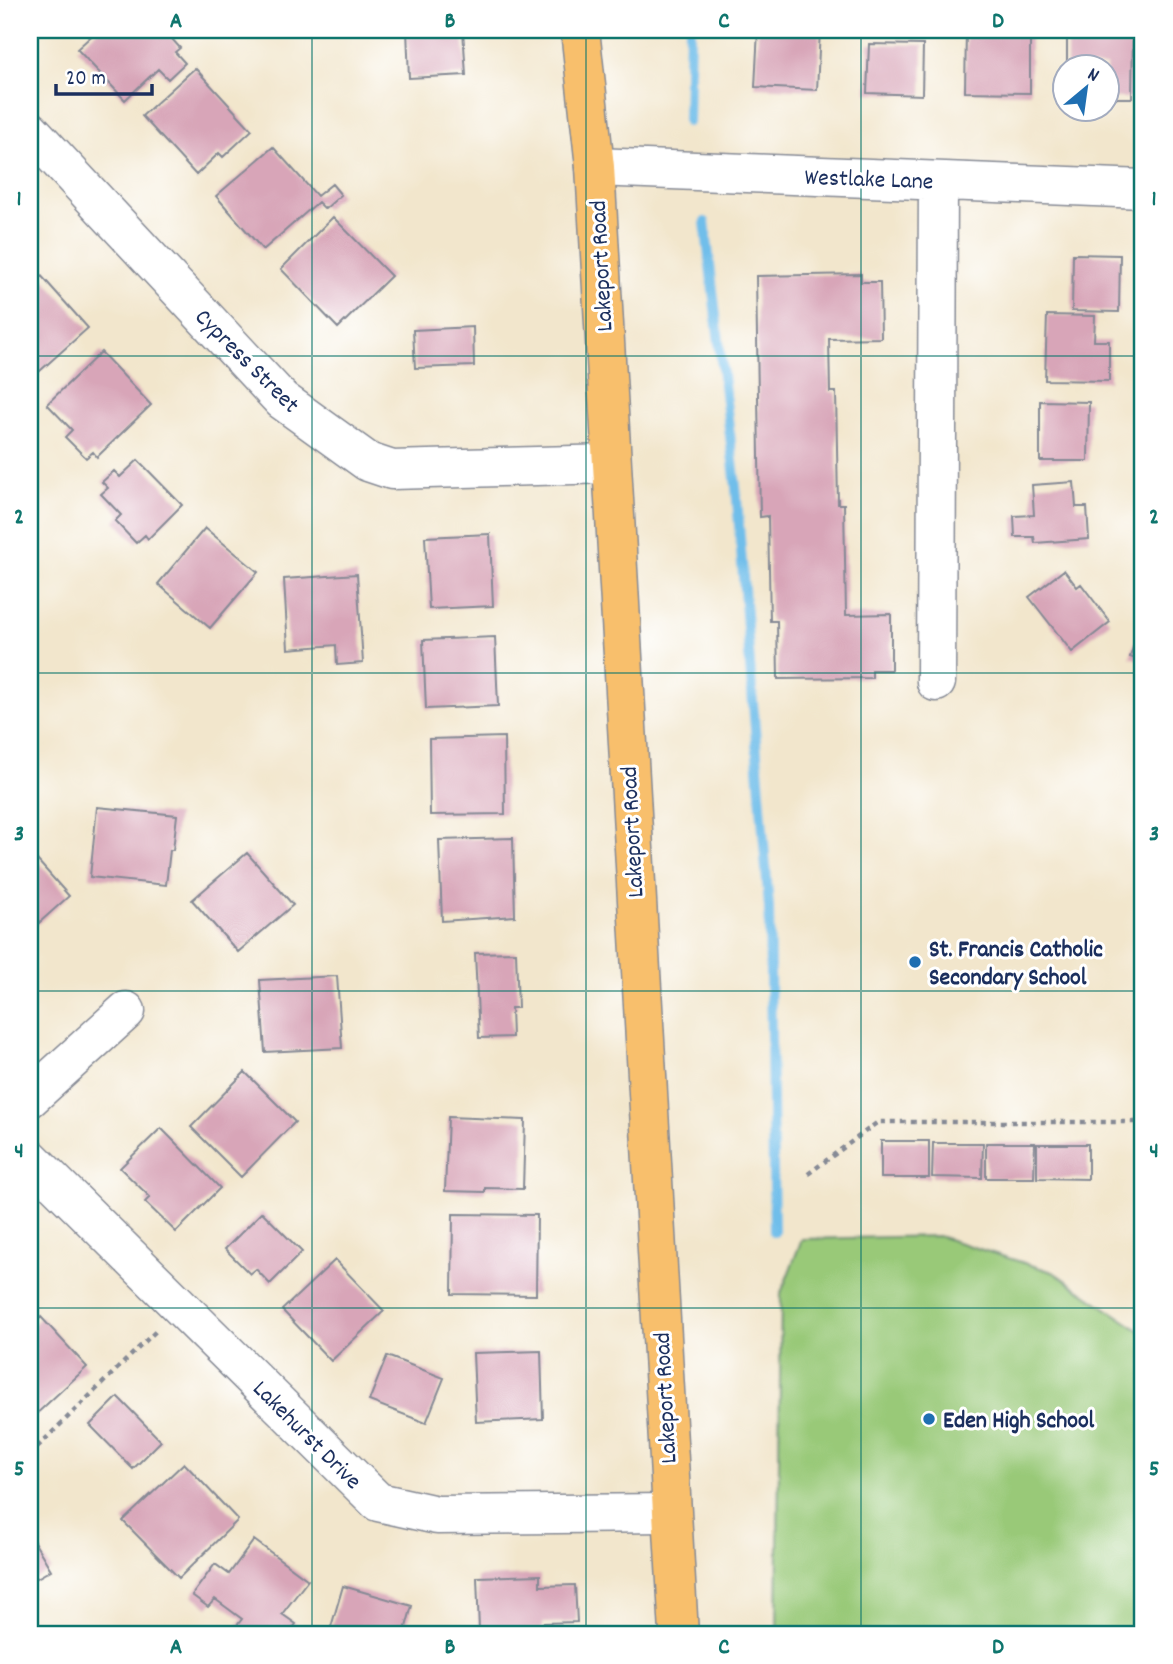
<svg xmlns="http://www.w3.org/2000/svg" width="1173" height="1664" viewBox="0 0 1173 1664" font-family="Dekko,sans-serif">
  <style>
    .green { fill: #99c978; stroke: #5a7c6b; stroke-width: 2 }
    .lines { fill: none; stroke-linecap: round; stroke-linejoin: round }
    .stream { stroke: #6fbeea; stroke-width: 10 }
    .building { fill: #d8a5b8 }
    .minor-casing { stroke: #868a95; stroke-width: 41 }
    .major-casing { stroke: #868a95; stroke-width: 41 }
    .path { stroke: #868a95; stroke-width: 4.5; stroke-dasharray: 5 5; stroke-linecap: butt }
    .minor { stroke: #fff; stroke-width: 38 }
    .major { stroke: #f8bf6c; stroke-width: 38 }
    .grid { fill: none; stroke: #0f766e; stroke-width: 2; stroke-opacity: 0.55 }
    .poi-dot { fill: #1f6fb2; stroke: #fff; stroke-width: 2.5 }
    .labels { text-anchor: middle; stroke-width: 6; stroke-linejoin: round; paint-order: stroke }
    .street-label { font-size: 24px; fill: #1b2f5e; stroke: #fff }
    .poi-label { font-size: 24px; font-weight: bold; fill: #1b2f5e; stroke: #fff; text-anchor: start }
    .neatline { fill: none; stroke: #0f766e; stroke-width: 2.5 }
    .grid-label { font-size: 23px; text-anchor: middle; font-weight: bold; fill: #0f766e }
  </style>
  <rect width="100%" height="100%" fill="#fff"/>
  <filter id="ink" filterUnits="userSpaceOnUse"><feTurbulence type="fractalNoise" baseFrequency=".0143" numOctaves="2"/><feDisplacementMap in="SourceGraphic" scale="14" xChannelSelector="R" yChannelSelector="G"/><feConvolveMatrix kernelMatrix="1 2 1 2 8 2 1 2 1" color-interpolation-filters="sRGB"/></filter>
  <filter id="wash" filterUnits="userSpaceOnUse"><feTurbulence type="fractalNoise" baseFrequency=".00686" numOctaves="4" result="noise"/><feDisplacementMap in="SourceGraphic" scale="28" xChannelSelector="R" yChannelSelector="G"/><feGaussianBlur stdDeviation="1.57" result="paint"/><feColorMatrix in="noise" values="0 0 0 0 0 0 0 0 0 0 0 0 0 0 0 0 0 1.4 0 .05"/><feComposite in="paint" operator="in"/></filter>
  <g filter="url(#wash)">
    <rect width="100%" height="100%" fill="#f2e6cc"/>
    <path class="green" d="M 938,1236 L 1053,1272 L 1143,1333 L 1143,1634 L 782,1634 L 777,1631 L 781,1293 L 802,1239 Z"/>
    <g class="lines">
      <path class="stream" d="M 688,122 L 690,30
        M 705,222 L 736,487 L 769,907 L 774,1232"/>
    </g>
    <g id="blocks">
      <path class="building" d="M 98,30 L 164,30 L 180,48 L 175,52 L 185,63 L 168,79 L 158,69 L 125,100 L 77,49 Z
        M 407,30 L 463,30 L 466,75 L 409,78 Z
        M 758,30 L 820,30 L 817,90 L 755,87 Z
        M 966,30 L 1030,30 L 1030,93 L 965,92 Z
        M 1067,30 L 1133,30 L 1132,98 L 1106,98 L 1106,66 L 1067,66 Z
        M 869,44 L 923,45 L 922,95 L 867,93 Z
        M 195,68 L 252,130 L 223,157 L 219,153 L 196,175 L 142,116 Z
        M 273,147 L 317,196 L 332,184 L 341,195 L 325,209 L 318,202 L 263,250 L 216,196 Z
        M 333,217 L 391,276 L 338,328 L 281,269 Z
        M 1073,254 L 1120,255 L 1119,312 L 1072,311 Z
        M 38,272 L 88,328 L 32,378 L 30,376 L 30,279 Z
        M 861,274 L 861,282 L 880,282 L 881,338 L 829,339 L 830,392 L 836,392 L 838,504 L 844,504 L 846,615 L 891,614 L 891,670 L 872,670 L 872,678 L 778,679 L 777,621 L 770,621 L 768,516 L 760,517 L 756,276 Z
        M 1047,315 L 1095,316 L 1094,341 L 1109,341 L 1109,381 L 1045,380 Z
        M 473,327 L 474,366 L 415,368 L 413,330 Z
        M 101,352 L 151,405 L 97,457 L 93,452 L 86,458 L 65,437 L 72,430 L 47,404 Z
        M 1040,401 L 1089,402 L 1088,461 L 1040,461 Z
        M 138,460 L 182,505 L 148,539 L 145,535 L 136,543 L 115,521 L 121,515 L 101,494 L 108,488 L 102,482 L 114,471 L 120,477 Z
        M 1074,482 L 1076,507 L 1087,507 L 1089,539 L 1035,543 L 1034,537 L 1015,537 L 1014,516 L 1034,515 L 1032,485 Z
        M 205,528 L 258,572 L 210,628 L 158,584 Z
        M 490,534 L 493,606 L 429,609 L 425,537 Z
        M 1064,570 L 1077,587 L 1081,584 L 1110,622 L 1072,652 L 1029,597 Z
        M 357,574 L 363,663 L 337,665 L 336,645 L 288,649 L 284,579 Z
        M 1143,618 L 1143,661 L 1130,657 Z
        M 495,637 L 498,706 L 426,709 L 423,640 Z
        M 30,701 L 38,701 L 38,731 L 30,731 Z
        M 504,737 L 505,814 L 430,815 L 429,739 Z
        M 97,807 L 177,815 L 173,850 L 170,850 L 166,885 L 90,877 Z
        M 513,838 L 515,916 L 442,921 L 439,840 Z
        M 30,852 L 69,896 L 30,931 Z
        M 247,853 L 293,905 L 238,952 L 192,900 Z
        M 516,952 L 518,1008 L 511,1008 L 512,1037 L 479,1038 L 475,953 Z
        M 337,976 L 342,1048 L 265,1052 L 260,980 Z
        M 245,1072 L 295,1122 L 241,1177 L 191,1127 Z
        M 448,1117 L 525,1120 L 523,1189 L 485,1188 L 485,1192 L 445,1191 Z
        M 161,1128 L 220,1188 L 176,1232 L 145,1202 L 150,1197 L 120,1168 Z
        M 881,1141 L 929,1141 L 929,1178 L 881,1178 Z
        M 933,1143 L 983,1143 L 982,1178 L 932,1177 Z
        M 986,1143 L 1035,1143 L 1034,1178 L 986,1178 Z
        M 1037,1144 L 1088,1144 L 1088,1179 L 1037,1178 Z
        M 262,1212 L 302,1252 L 270,1284 L 256,1269 L 250,1274 L 225,1249 Z
        M 453,1214 L 537,1215 L 536,1295 L 452,1294 Z
        M 335,1260 L 384,1311 L 331,1361 L 282,1310 Z
        M 41,1317 L 87,1367 L 33,1417 L 30,1413 L 30,1328 Z
        M 541,1351 L 543,1419 L 476,1422 L 473,1353 Z
        M 387,1356 L 444,1378 L 426,1423 L 369,1401 Z
        M 118,1397 L 161,1441 L 133,1469 L 90,1425 Z
        M 184,1463 L 238,1520 L 179,1578 L 123,1521 Z
        M 30,1535 L 51,1570 L 30,1582 Z
        M 254,1540 L 308,1580 L 282,1614 L 296,1624 L 289,1634 L 234,1634 L 232,1632 L 242,1619 L 215,1599 L 208,1607 L 192,1595 L 215,1564 L 229,1574 Z
        M 540,1575 L 540,1586 L 575,1585 L 577,1622 L 543,1623 L 543,1629 L 479,1630 L 477,1577 Z
        M 343,1586 L 412,1606 L 404,1634 L 329,1634 Z"/>
    </g>
  </g>
  <g filter="url(#ink)">
    <use href="#blocks" fill-opacity="0" stroke="#868a95" stroke-width="2"/>
    <g class="lines">
      <g class="minor-casing">
        <path id="minor" d="M 30,130 L 282,400 L 368,462 L 392,470 L 611,464
          M 595,167 L 1143,189
          M 936,682 L 938,181
          M 30,1098 L 126,1011
          M 30,1158 L 378,1502 L 437,1515 L 670,1513"/>
      </g>
      <g class="major-casing">
        <path id="major" d="M 580,30 L 595,167 L 679,1634"/>
      </g>
      <path class="path" d="M 808,1174 L 878,1122 L 1143,1122
        M 30,1454 L 157,1330"/>
      <use href="#minor" class="minor"/>
      <use href="#major" class="major"/>
    </g>
  </g>
  <path class="grid" d="M 312,30 L 312,1634M 586,30 L 586,1634M 861,30 L 861,1634M 30,356 L 1143,356M 30,673 L 1143,673M 30,991 L 1143,991M 30,1308 L 1143,1308"/>
  <g class="poi-dot">
    <circle cx="915" cy="962" r="7"/>
    <circle cx="929" cy="1419" r="7"/>
  </g>
  <g class="labels">
    <g class="street-label">
      <text transform="translate(869 178) rotate(2)" y="8">Westlake Lane</text>
      <text transform="translate(600 266) rotate(-93)" y="8">Lakeport Road</text>
      <text transform="translate(248 360) rotate(45)" y="8">Cypress Street</text>
      <text transform="translate(631 832) rotate(-93)" y="8">Lakeport Road</text>
      <text transform="translate(664 1398) rotate(-93)" y="8">Lakeport Road</text>
      <text transform="translate(308 1434) rotate(45)" y="8">Lakehurst Drive</text>
    </g>
    <g class="poi-label">
      <text x="929" y="956">St. Francis Catholic<tspan x="929" dy="28">Secondary School</tspan></text>
      <text x="943" y="1427">Eden High School</text>
    </g>
  </g>
  <rect width="1173" height="1664" fill="none" stroke="#fff" stroke-width="77"/>
  <g transform="translate(1086 88) rotate(29)"><circle r="33" fill="#ffffff" stroke="#a4acbf" stroke-width="2"/>
  <path d="M0-5L12 26L0 18L-12 26Z" fill="#1f6fb2"/>
  <text y="-10" font-size="19" font-weight="bold" text-anchor="middle" fill="#1b2f5e">N</text>
  </g>
  <path d="M56 84v10h96v-10" fill="none" stroke="#1b2f5e" stroke-width="3.5"/>
  <text x="66" y="84" font-size="21" fill="#1b2f5e" stroke="#ffffff" stroke-width="5" paint-order="stroke">20 m</text>
  <rect x="38" y="38" width="1096" height="1588" class="neatline"/>
  <g class="grid-label">
    <text x="176" y="27">A</text>
    <text x="450" y="27">B</text>
    <text x="724" y="27">C</text>
    <text x="998" y="27">D</text>
    <text x="19" y="205">1</text>
    <text x="1154" y="205">1</text>
    <text x="19" y="523">2</text>
    <text x="1154" y="523">2</text>
    <text x="19" y="840">3</text>
    <text x="1154" y="840">3</text>
    <text x="19" y="1157">4</text>
    <text x="1154" y="1157">4</text>
    <text x="19" y="1475">5</text>
    <text x="1154" y="1475">5</text>
    <text x="176" y="1653">A</text>
    <text x="450" y="1653">B</text>
    <text x="724" y="1653">C</text>
    <text x="998" y="1653">D</text>
  </g>
</svg>
